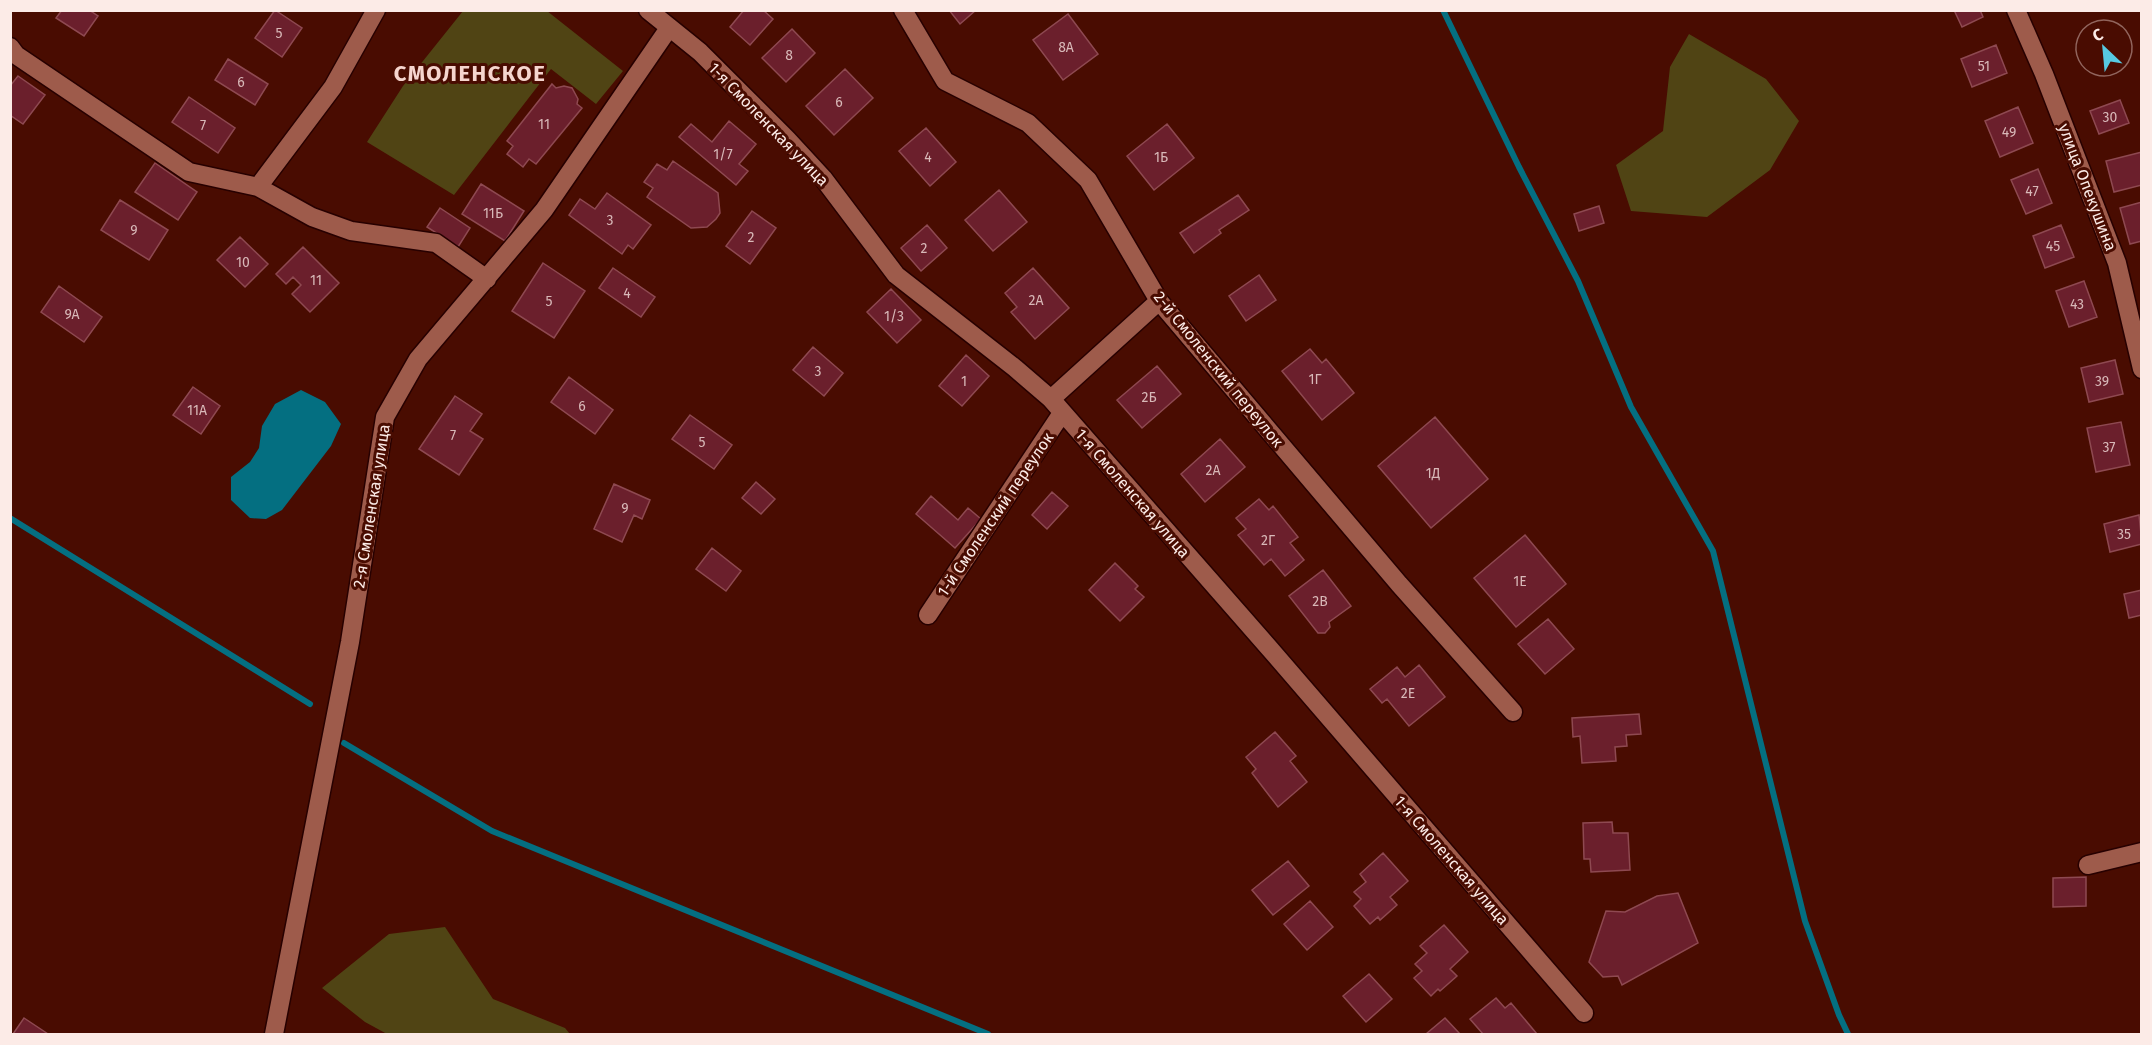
<svg xmlns="http://www.w3.org/2000/svg" width="2152" height="1045" viewBox="0 0 2152 1045" font-family="'Fira Sans',sans-serif">
  <style>
    .green { fill: #504414 }
    .water { fill: #046f81 }
    .lines { fill: none; stroke-linecap: round; stroke-linejoin: round }
    .stream { stroke: #046f81; stroke-width: 6 }
    .building { fill: #6b1f2c; stroke: #8e4951; stroke-width: 1.5 }
    .street-casing { stroke: #270000; stroke-width: 21 }
    .street { stroke: #9e5b4b; stroke-width: 18 }
    .labels { text-anchor: middle; stroke-width: 6; stroke-linejoin: round; paint-order: stroke }
    .number-label { font-size: 14px; fill: #d8b8b8 }
    .street-label { font-size: 16px; fill: #fcebe7; stroke: #490c01 }
    .district-label { font-size: 22px; font-weight: bold; letter-spacing: 1.5px; fill: #f5d5ce; stroke: #490c01 }
  </style>
  <rect width="100%" height="100%" fill="#490c01"/>
  <path class="green" d="M 463,11 L 547,11 L 623,71 L 596,104 L 551,69 L 454,195 L 367,142 L 403,86 Z
    M 1689,34 L 1766,79 L 1799,121 L 1770,170 L 1707,217 L 1631,211 L 1616,165 L 1663,131 L 1670,67 Z
    M 445,927 L 493,999 L 565,1028 L 570,1034 L 387,1034 L 365,1022 L 322,988 L 389,934 Z"/>
  <path class="water" d="M 301,390 L 325,402 L 341,424 L 331,446 L 282,510 L 266,519 L 250,518 L 231,500 L 231,477 L 250,462 L 259,448 L 262,426 L 275,404 Z"/>
  <g class="lines">
    <path class="stream" d="M 1443,10 L 1519,167 L 1578,281 L 1631,407 L 1713,551 L 1805,921 L 1839,1015 L 1848,1034
      M 10,518 L 310,704
      M 344,743 L 492,831 L 988,1034"/>
  </g>
  <path class="building" d="M 62,10 L 89,10 L 98,16 L 84,36 L 56,18 Z
    M 275,10 L 302,28 L 282,57 L 255,38 Z
    M 744,10 L 763,10 L 773,19 L 750,45 L 730,27 Z
    M 949,10 L 976,10 L 960,24 Z
    M 1954,10 L 1980,10 L 1983,17 L 1962,27 Z
    M 1068,14 L 1098,54 L 1063,80 L 1033,40 Z
    M 792,29 L 815,53 L 786,82 L 762,58 Z
    M 1996,45 L 2007,73 L 1972,87 L 1961,59 Z
    M 228,59 L 268,84 L 255,105 L 215,80 Z
    M 845,69 L 873,98 L 834,135 L 806,106 Z
    M 18,76 L 45,95 L 23,124 L 10,115 L 10,86 Z
    M 552,84 L 556,88 L 564,86 L 572,88 L 578,99 L 577,104 L 582,108 L 536,164 L 529,159 L 523,167 L 507,154 L 513,146 L 507,141 Z
    M 189,97 L 235,128 L 218,153 L 172,122 Z
    M 2120,100 L 2129,123 L 2099,134 L 2090,111 Z
    M 2018,107 L 2033,143 L 2000,157 L 1985,121 Z
    M 729,121 L 756,144 L 739,164 L 748,171 L 736,185 L 679,137 L 691,124 L 712,142 Z
    M 1167,124 L 1194,158 L 1154,190 L 1127,156 Z
    M 926,128 L 956,162 L 930,186 L 899,151 Z
    M 2142,152 L 2142,185 L 2114,192 L 2106,161 Z
    M 673,161 L 718,193 L 720,213 L 716,219 L 707,227 L 691,228 L 647,197 L 653,188 L 644,182 L 657,164 L 667,170 Z
    M 155,163 L 197,192 L 178,220 L 135,192 Z
    M 2038,169 L 2052,203 L 2026,214 L 2011,180 Z
    M 481,184 L 524,211 L 505,241 L 462,214 Z
    M 999,190 L 1027,222 L 993,251 L 965,220 Z
    M 607,193 L 651,225 L 633,249 L 628,245 L 622,254 L 569,215 L 580,199 L 595,209 Z
    M 1238,195 L 1249,210 L 1219,230 L 1221,233 L 1194,253 L 1180,233 Z
    M 120,200 L 168,230 L 149,260 L 101,230 Z
    M 2142,202 L 2142,241 L 2130,244 L 2120,208 Z
    M 1599,206 L 1604,223 L 1579,231 L 1574,214 Z
    M 440,208 L 470,228 L 458,247 L 427,227 Z
    M 752,211 L 776,228 L 750,264 L 726,246 Z
    M 927,225 L 947,248 L 921,271 L 901,248 Z
    M 2061,225 L 2074,257 L 2045,268 L 2033,236 Z
    M 240,237 L 268,264 L 245,287 L 217,260 Z
    M 303,247 L 339,283 L 310,312 L 292,294 L 301,285 L 293,277 L 286,284 L 276,274 Z
    M 543,263 L 585,291 L 554,338 L 512,311 Z
    M 613,268 L 655,297 L 641,317 L 599,288 Z
    M 1033,268 L 1069,308 L 1035,339 L 1011,312 L 1017,307 L 1005,293 Z
    M 1259,275 L 1276,300 L 1246,321 L 1229,296 Z
    M 2084,281 L 2097,317 L 2069,327 L 2056,291 Z
    M 59,286 L 102,317 L 84,342 L 41,312 Z
    M 891,289 L 921,320 L 897,343 L 867,312 Z
    M 813,347 L 843,373 L 824,396 L 793,370 Z
    M 1310,349 L 1322,363 L 1326,359 L 1354,393 L 1322,420 L 1282,371 Z
    M 966,355 L 989,376 L 962,406 L 939,386 Z
    M 2115,360 L 2123,394 L 2089,402 L 2081,368 Z
    M 1157,366 L 1181,394 L 1142,428 L 1117,400 Z
    M 569,377 L 613,410 L 595,434 L 551,402 Z
    M 193,387 L 220,406 L 201,434 L 173,415 Z
    M 455,396 L 482,414 L 470,431 L 483,439 L 459,475 L 419,449 Z
    M 690,415 L 732,445 L 714,469 L 672,439 Z
    M 1435,417 L 1488,479 L 1431,528 L 1378,466 Z
    M 2121,422 L 2130,465 L 2096,472 L 2087,428 Z
    M 1220,439 L 1245,467 L 1205,502 L 1181,474 Z
    M 756,482 L 775,499 L 761,514 L 742,498 Z
    M 614,484 L 650,500 L 642,519 L 634,515 L 622,542 L 594,529 Z
    M 1052,492 L 1068,506 L 1047,529 L 1032,515 Z
    M 931,496 L 958,520 L 968,508 L 981,519 L 955,548 L 916,514 Z
    M 1259,499 L 1269,510 L 1273,506 L 1298,537 L 1290,543 L 1304,560 L 1285,576 L 1271,559 L 1264,565 L 1238,535 L 1246,529 L 1236,518 Z
    M 2139,515 L 2142,544 L 2110,552 L 2104,524 Z
    M 1525,535 L 1566,584 L 1516,627 L 1474,578 Z
    M 712,548 L 741,571 L 726,591 L 696,569 Z
    M 1115,563 L 1138,586 L 1135,589 L 1144,597 L 1120,621 L 1089,590 Z
    M 1323,570 L 1351,606 L 1329,622 L 1330,627 L 1325,633 L 1318,633 L 1289,596 Z
    M 2142,590 L 2142,615 L 2129,618 L 2124,594 Z
    M 1548,619 L 1574,649 L 1545,674 L 1518,644 Z
    M 1419,665 L 1445,697 L 1409,726 L 1387,699 L 1382,703 L 1370,689 L 1397,667 L 1405,677 Z
    M 1639,714 L 1641,734 L 1626,735 L 1627,746 L 1615,747 L 1616,761 L 1582,763 L 1580,736 L 1573,737 L 1572,718 Z
    M 1275,732 L 1296,756 L 1290,761 L 1307,782 L 1278,807 L 1252,773 L 1256,769 L 1246,757 Z
    M 1612,822 L 1613,833 L 1628,833 L 1630,870 L 1591,872 L 1590,859 L 1584,859 L 1583,823 Z
    M 1383,853 L 1408,881 L 1390,897 L 1397,905 L 1380,920 L 1378,917 L 1370,924 L 1354,906 L 1361,899 L 1354,892 L 1366,882 L 1360,874 Z
    M 1288,861 L 1309,886 L 1273,915 L 1252,890 Z
    M 2086,877 L 2086,906 L 2053,907 L 2053,878 Z
    M 1678,893 L 1698,943 L 1622,985 L 1618,976 L 1603,977 L 1589,962 L 1606,911 L 1625,912 L 1657,896 Z
    M 1310,901 L 1333,927 L 1307,950 L 1284,924 Z
    M 1444,925 L 1468,952 L 1450,969 L 1457,976 L 1440,991 L 1438,989 L 1431,996 L 1414,978 L 1422,971 L 1415,964 L 1427,953 L 1420,946 Z
    M 1369,974 L 1392,999 L 1366,1022 L 1343,996 Z
    M 1496,998 L 1505,1008 L 1511,1003 L 1537,1034 L 1483,1034 L 1470,1019 Z
    M 24,1018 L 48,1034 L 13,1034 Z
    M 1445,1018 L 1460,1034 L 1426,1034 Z"/>
  <g class="lines">
    <g class="street-casing">
      <path id="street" d="M 648,10 L 700,52 L 787,139 L 823,178 L 896,275 L 1015,368 L 1051,399 L 1270,649 L 1584,1013
        M 903,10 L 945,81 L 1028,123 L 1088,180 L 1159,301 L 1399,584 L 1513,712
        M 2016,10 L 2044,74 L 2117,263 L 2142,369
        M 10,47 L 16,55 L 189,172 L 258,187 L 312,217 L 351,231 L 436,243 L 487,279
        M 258,187 L 333,87 L 376,10
        M 1051,399 L 1159,301
        M 928,615 L 1062,413
        M 2088,865 L 2142,852
        M 274,1034 L 350,642 L 385,417 L 418,359 L 544,210 L 669,28"/>
    </g>
    <use href="#street" class="street"/>
  </g>
  <g class="labels">
    <g class="number-label">
      <text x="279" y="38">5</text>
      <text x="1066" y="52">8А</text>
      <text x="789" y="60">8</text>
      <text x="1984" y="71">51</text>
      <text x="241" y="87">6</text>
      <text x="839" y="107">6</text>
      <text x="2110" y="122">30</text>
      <text x="544" y="129">11</text>
      <text x="203" y="130">7</text>
      <text x="2009" y="137">49</text>
      <text x="723" y="159">1/7</text>
      <text x="928" y="162">4</text>
      <text x="1161" y="162">1Б</text>
      <text x="2032" y="196">47</text>
      <text x="493" y="218">11Б</text>
      <text x="610" y="225">3</text>
      <text x="134" y="235">9</text>
      <text x="751" y="242">2</text>
      <text x="2053" y="251">45</text>
      <text x="924" y="253">2</text>
      <text x="243" y="267">10</text>
      <text x="316" y="285">11</text>
      <text x="627" y="298">4</text>
      <text x="1036" y="305">2А</text>
      <text x="549" y="306">5</text>
      <text x="2077" y="309">43</text>
      <text x="72" y="319">9А</text>
      <text x="894" y="321">1/3</text>
      <text x="818" y="376">3</text>
      <text x="1315" y="384">1Г</text>
      <text x="964" y="386">1</text>
      <text x="2102" y="386">39</text>
      <text x="1149" y="402">2Б</text>
      <text x="582" y="411">6</text>
      <text x="197" y="415">11А</text>
      <text x="453" y="440">7</text>
      <text x="702" y="447">5</text>
      <text x="2109" y="452">37</text>
      <text x="1213" y="475">2А</text>
      <text x="1433" y="478">1Д</text>
      <text x="625" y="513">9</text>
      <text x="2124" y="539">35</text>
      <text x="1268" y="545">2Г</text>
      <text x="1520" y="586">1Е</text>
      <text x="1320" y="606">2В</text>
      <text x="1408" y="698">2Е</text>
    </g>
    <g class="street-label">
      <text transform="translate(769 124) rotate(46)" y="6">1-я Смоленская улица</text>
      <text transform="translate(2088 187) rotate(69)" y="6">улица Опекушина</text>
      <text transform="translate(1219 369) rotate(51)" y="6">2-й Смоленский переулок</text>
      <text transform="translate(1133 493) rotate(49)" y="6">1-я Смоленская улица</text>
      <text transform="translate(371 506) rotate(-81)" y="6">2-я Смоленская улица</text>
      <text transform="translate(995 514) rotate(-56)" y="6">1-й Смоленский переулок</text>
      <text transform="translate(1452 860) rotate(49)" y="6">1-я Смоленская улица</text>
    </g>
    <g class="district-label">
      <text x="470" y="81">СМОЛЕНСКОЕ</text>
    </g>
  </g>
  <rect width="2152" height="1045" fill="none" stroke="#fcebe7" stroke-width="24"/>
  <g transform="translate(2104 48) rotate(334)"><circle r="28" fill="#490c01" stroke="#91655d" stroke-width="1.5"/>
  <path d="M0-4.5L10 22L0 15L-10 22Z" fill="#57c9e2"/>
  <text y="-9" font-size="16" font-weight="bold" text-anchor="middle" fill="#fcebe7">С</text>
  </g>
</svg>
